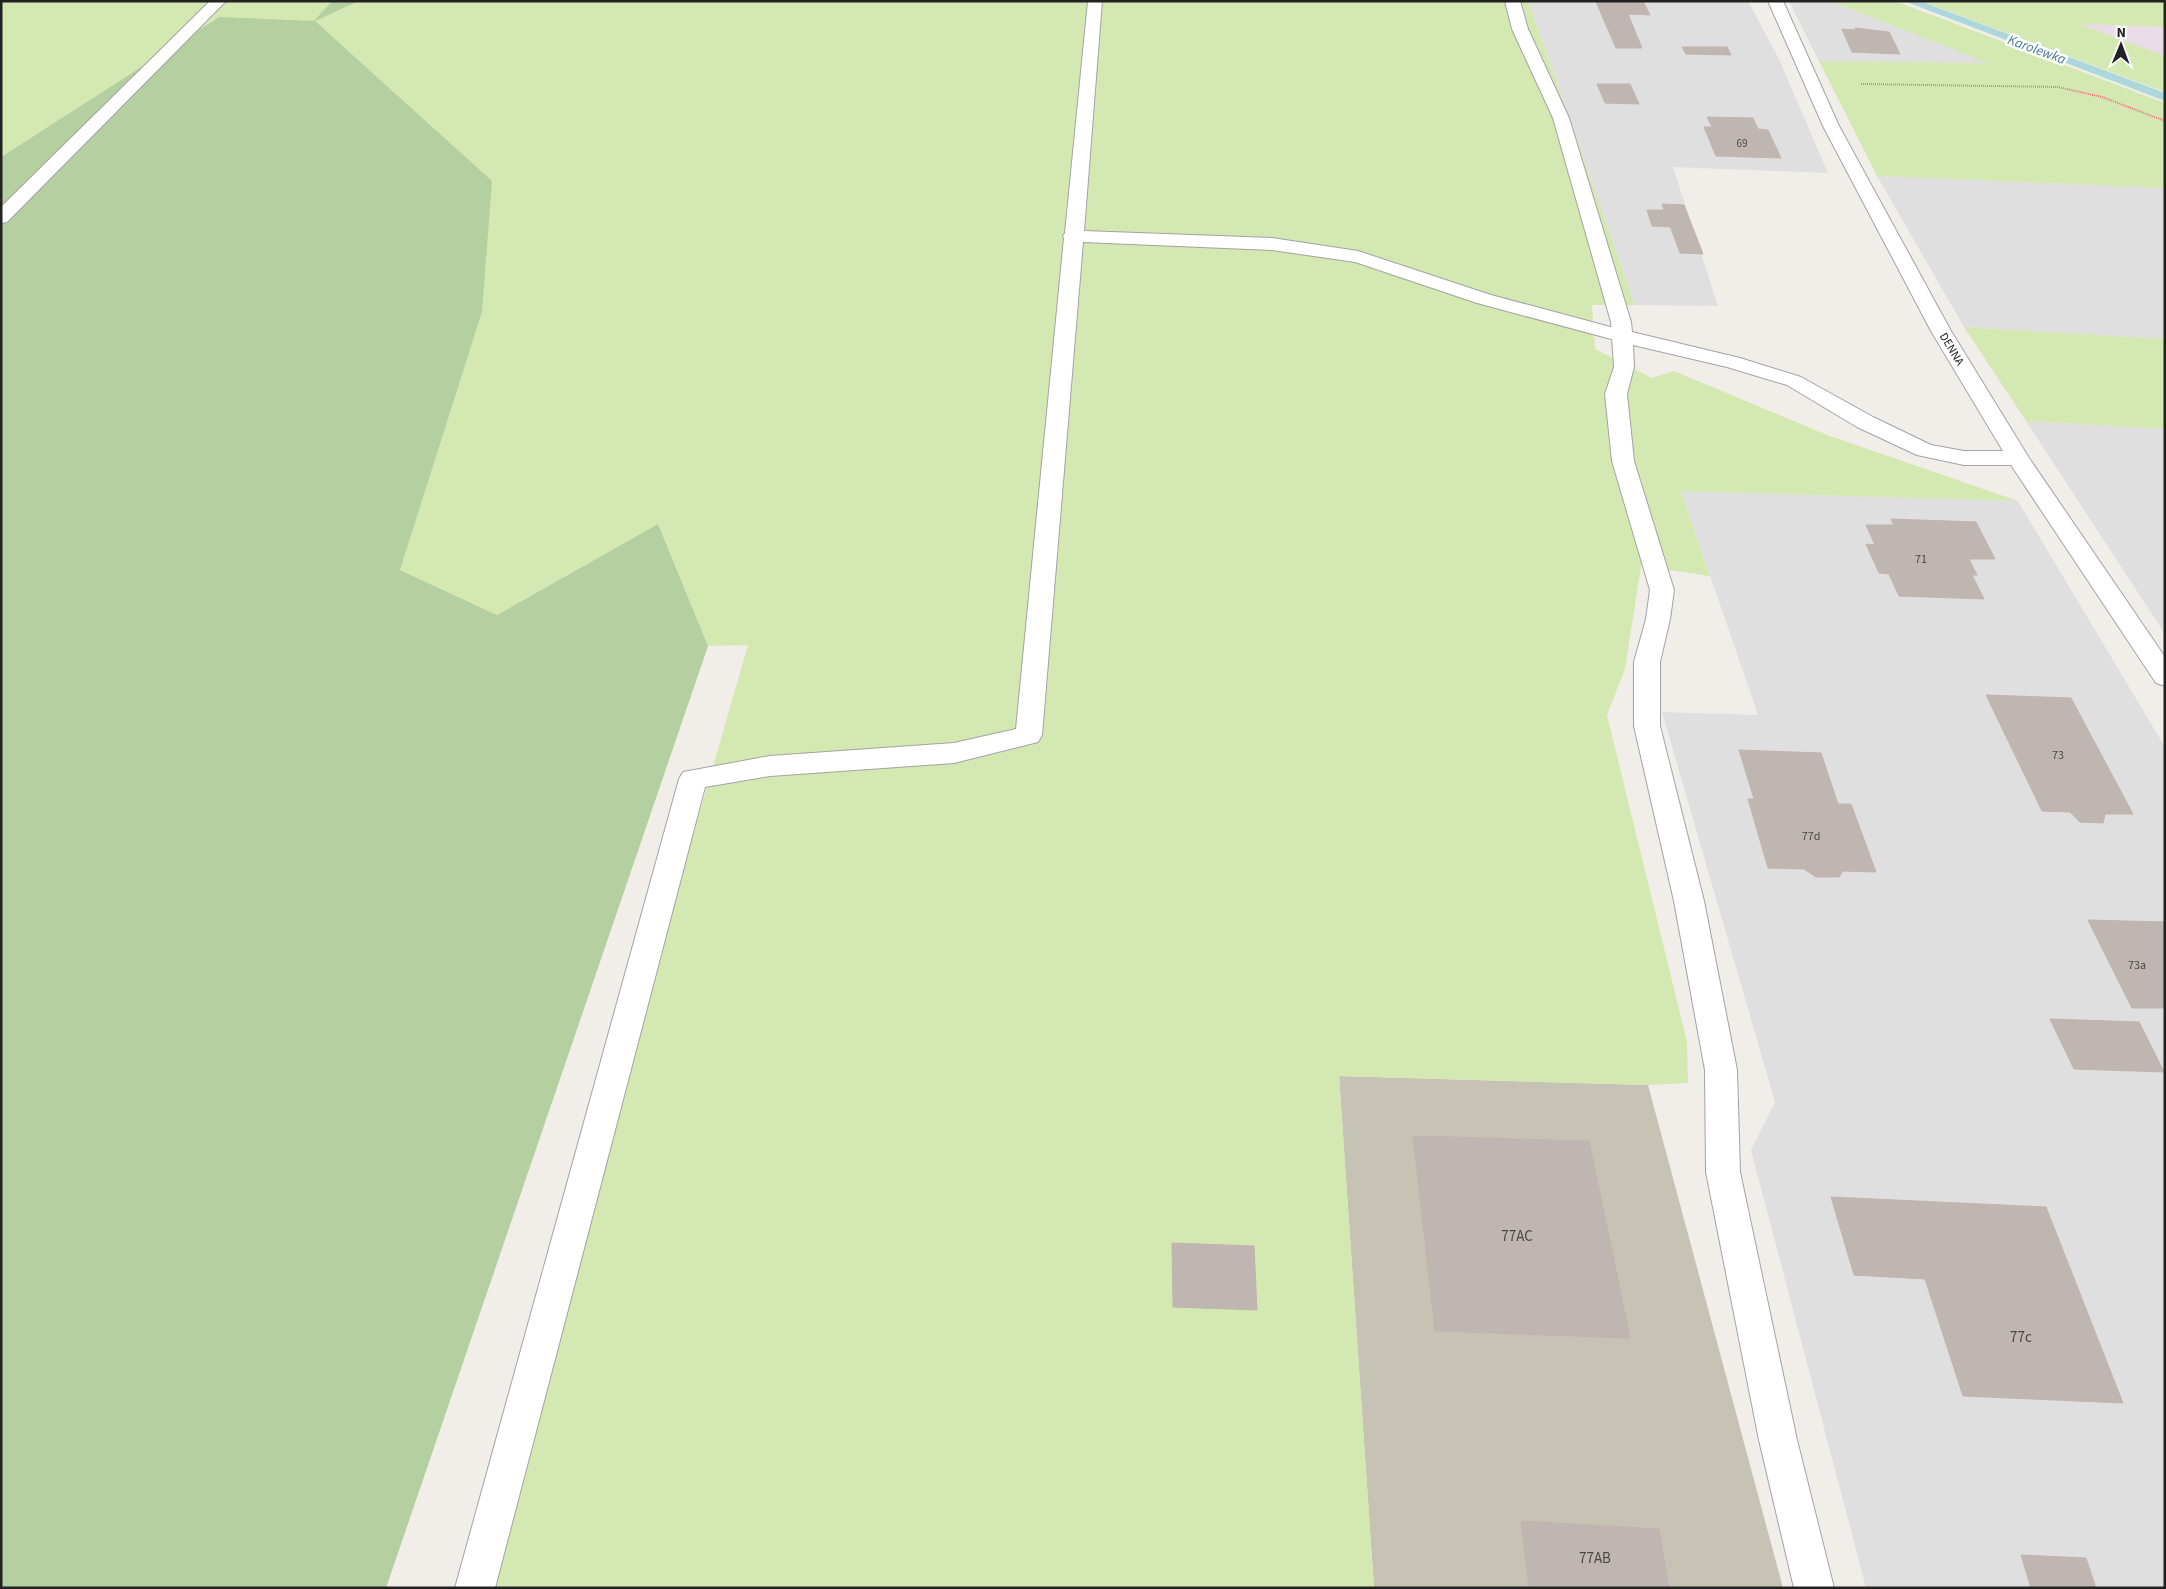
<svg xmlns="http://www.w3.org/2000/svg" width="2166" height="1589" viewBox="0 0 2166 1589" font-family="'Source Sans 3',sans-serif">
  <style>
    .residential { fill: #e0dfdf }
    .industrial { fill: #eadbe9 }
    .construction { fill: #c6c3b4 }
    .grass { fill: #d4e8b2 }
    .forest { fill: #b4cfa0 }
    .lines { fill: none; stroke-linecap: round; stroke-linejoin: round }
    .stream { fill: #acd8dc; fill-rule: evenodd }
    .building { fill: #bfb6b2; stroke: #c3b3ac }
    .service-casing { stroke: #a3a3a3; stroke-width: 2 }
    .minor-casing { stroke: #a3a3a3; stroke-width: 2 }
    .path { stroke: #f4777c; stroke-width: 2; stroke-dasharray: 1 1; stroke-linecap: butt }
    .service { fill: #fff; fill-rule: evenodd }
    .minor { fill: #fff; fill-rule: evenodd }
    .labels { text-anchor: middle; stroke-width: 5; stroke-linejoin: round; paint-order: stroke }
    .far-number-label { font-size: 11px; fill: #494746 }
    .far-street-label { font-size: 12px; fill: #222; stroke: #fff }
    .number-label { font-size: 12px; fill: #494746 }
    .far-water-label { font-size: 14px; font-style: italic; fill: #477a96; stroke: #fff }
    .near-number-label { font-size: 15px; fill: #494746 }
  </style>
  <rect width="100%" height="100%" fill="#f1ede9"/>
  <path class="residential" d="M 1528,1 L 1748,1 L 1779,59 L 1828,173 L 1673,167 L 1718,306 L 1635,305 Z
    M 1789,1 L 1830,1 L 1989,63 L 1819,61 Z
    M 1877,176 L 2165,188 L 2165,339 L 1964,327 Z
    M 2026,421 L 2165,429 L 2165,634 Z
    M 1681,491 L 2018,501 L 2165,747 L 2165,1588 L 1866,1588 L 1751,1150 L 1775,1102 L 1662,712 L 1758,715 Z"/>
  <path class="industrial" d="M 2078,23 L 2165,27 L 2165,56 Z"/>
  <path class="construction" d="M 1339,1076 L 1648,1085 L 1783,1588 L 1374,1588 Z"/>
  <path class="grass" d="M 1,1 L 332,1 L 316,20 L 359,1 L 1528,1 L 1635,305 L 1592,305 L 1595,349 L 1652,378 L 1674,371 L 1827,435 L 2018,501 L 1681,491 L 1710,576 L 1641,566 L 1625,669 L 1607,715 L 1687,1042 L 1688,1083 L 1648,1085 L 1339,1076 L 1374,1588 L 476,1588 L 748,645 L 708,646 L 658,524 L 497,615 L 400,570 L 482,312 L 219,17 L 1,157 Z
    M 1830,1 L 1895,1 L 2165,103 L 2165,188 L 1877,176 L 1819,61 L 1988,63 Z
    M 1921,1 L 2165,1 L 2165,27 L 2080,24 L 2165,56 L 2165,92 Z
    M 1964,327 L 2165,339 L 2165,429 L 2026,421 Z"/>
  <path class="forest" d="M 332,1 L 359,1 L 315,21 L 492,181 L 482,312 L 400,570 L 497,615 L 658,524 L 708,646 L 386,1588 L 1,1588 L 1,157 L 219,17 L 314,21 Z"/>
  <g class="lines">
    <path class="stream" d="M 1904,1 L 1920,1 L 2165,93 L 2165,101 Z"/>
  </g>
  <path class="building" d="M 1596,1 L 1643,1 L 1645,5 L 1597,4 Z
    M 1597,4 L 1645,5 L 1650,15 L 1628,14 L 1642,48 L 1616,48 Z
    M 1855,28 L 1889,32 L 1900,54 L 1852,52 L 1842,29 L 1856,30 Z
    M 1682,47 L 1727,47 L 1731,55 L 1686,54 Z
    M 1597,84 L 1630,84 L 1639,104 L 1605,103 Z
    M 1707,117 L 1753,118 L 1758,129 L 1768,130 L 1781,158 L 1716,156 L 1704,127 L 1712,127 Z
    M 1662,204 L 1684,205 L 1703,254 L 1680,253 Z
    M 1647,210 L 1665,210 L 1671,227 L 1652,226 Z
    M 1891,519 L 1976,522 L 1995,559 L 1969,559 L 1977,575 L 1972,575 L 1984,599 L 1899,596 L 1889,574 L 1879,573 L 1866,544 L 1875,545 L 1866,525 L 1894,525 Z
    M 1986,695 L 2071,698 L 2133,814 L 2105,814 L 2103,823 L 2080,822 L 2070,812 L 2042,811 Z
    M 1739,750 L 1821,753 L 1838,804 L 1851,804 L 1876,872 L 1843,871 L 1839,877 L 1816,877 L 1804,869 L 1768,868 L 1748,799 L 1754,799 Z
    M 2088,920 L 2165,922 L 2165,1008 L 2132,1008 Z
    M 2050,1019 L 2139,1022 L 2164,1072 L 2074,1069 Z
    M 1413,1136 L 1589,1141 L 1630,1338 L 1435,1331 Z
    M 1831,1197 L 2046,1207 L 2123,1403 L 1963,1396 L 1925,1279 L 1854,1275 Z
    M 1172,1243 L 1254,1246 L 1257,1310 L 1173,1307 Z
    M 1521,1521 L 1659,1529 L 1669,1588 L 1529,1588 Z
    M 2021,1555 L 2086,1558 L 2096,1588 L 2031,1588 Z"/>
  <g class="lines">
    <g class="service-casing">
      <path id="service" d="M 210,1 L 226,1 L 7,222 L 1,223 L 1,207 Z
        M 1088,1 L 1102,1 L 1084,231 L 1272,238 L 1358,251 L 1491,295 L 1629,332 L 1632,336 L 1629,340 L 1622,342 L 1615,340 L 1477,303 L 1355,262 L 1272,250 L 1083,242 L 1042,735 L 1038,742 L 954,763 L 770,776 L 705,787 L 495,1588 L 455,1588 L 679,779 L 683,772 L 770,756 L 954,743 L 1016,729 L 1064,238 L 1063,236 L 1065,233 Z"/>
    </g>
    <g class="minor-casing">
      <path id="minor" d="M 1505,1 L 1520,1 L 1528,29 L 1569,118 L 1631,322 L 1632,332 L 1740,358 L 1801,377 L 1873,417 L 1931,445 L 1964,451 L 2003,451 L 1931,331 L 1823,126 L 1768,1 L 1783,1 L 1839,126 L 1951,331 L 2029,458 L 2165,657 L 2165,686 L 2156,683 L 2011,465 L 1964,465 L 1917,455 L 1857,427 L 1787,385 L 1727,367 L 1633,345 L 1634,367 L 1627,394 L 1634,461 L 1674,590 L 1670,619 L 1660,662 L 1660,726 L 1704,901 L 1737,1070 L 1740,1172 L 1797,1440 L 1834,1588 L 1794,1588 L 1759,1440 L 1706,1172 L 1705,1070 L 1674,901 L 1634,726 L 1634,662 L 1646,619 L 1650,590 L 1612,461 L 1605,394 L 1614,367 L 1611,322 L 1553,118 L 1512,29 Z"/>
    </g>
    <path class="path" d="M 1861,84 L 2058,87 L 2102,97 L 2165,121"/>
    <use href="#service" class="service"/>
    <use href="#minor" class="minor"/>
  </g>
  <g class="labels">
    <g class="far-number-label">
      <text x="1742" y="147">69</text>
    </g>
    <g class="far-street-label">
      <text transform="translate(1952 349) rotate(59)" y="4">DENNA</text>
    </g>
    <g class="number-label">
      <text x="1921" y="563">71</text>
      <text x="2058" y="759">73</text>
      <text x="1811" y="840">77d</text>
      <text x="2137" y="969">73a</text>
    </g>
    <g class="far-water-label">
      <text transform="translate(2037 49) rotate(20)" y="5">Karolewka</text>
    </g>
    <g class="near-number-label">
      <text x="1517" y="1241">77AC</text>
      <text x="2021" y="1342">77c</text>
      <text x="1595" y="1563">77AB</text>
    </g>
  </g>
  <rect width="2166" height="1589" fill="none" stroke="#222222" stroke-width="5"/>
  <g transform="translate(2121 45) rotate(1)" stroke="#ffffff" stroke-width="4" paint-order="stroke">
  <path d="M0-4L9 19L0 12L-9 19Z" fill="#222222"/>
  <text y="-8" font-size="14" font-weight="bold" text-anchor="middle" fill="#222222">N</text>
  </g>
</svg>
